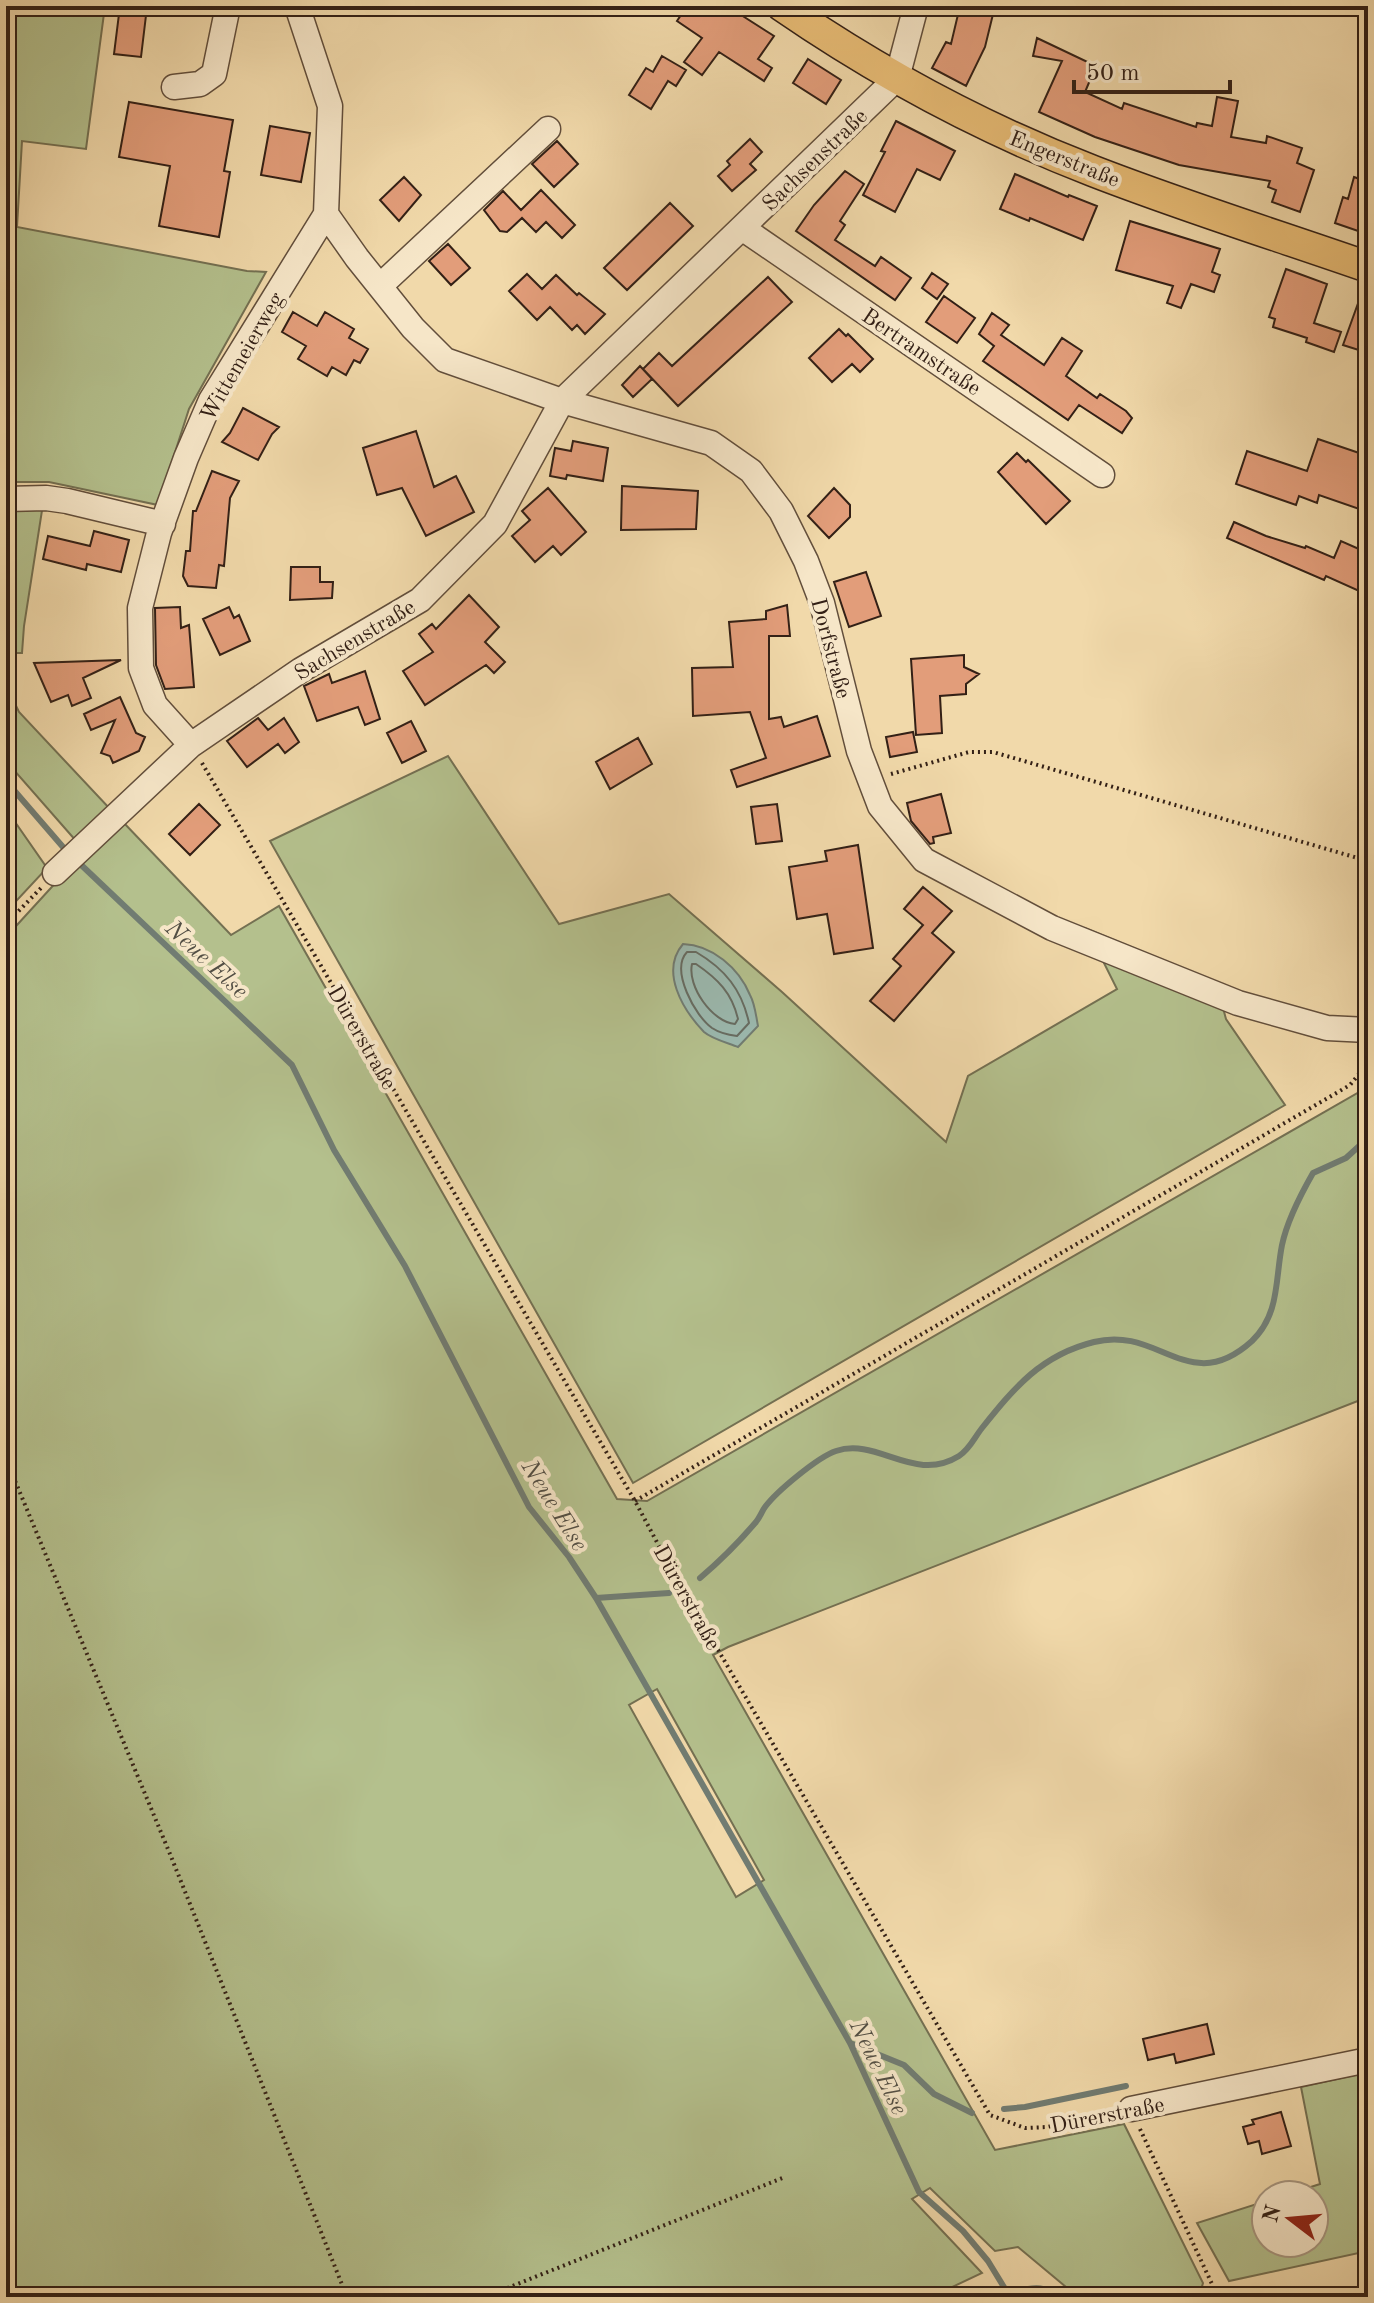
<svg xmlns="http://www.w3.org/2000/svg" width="1374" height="2303" viewBox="0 0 1374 2303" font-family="'Old Standard TT',serif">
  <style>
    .green { fill: #b4c08d; stroke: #747052; stroke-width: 2; fill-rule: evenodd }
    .water { fill: #9bb9af; stroke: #717c72; stroke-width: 2 }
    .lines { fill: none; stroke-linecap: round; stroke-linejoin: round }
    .shore { stroke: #676c62; stroke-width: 2 }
    .stream { stroke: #717c72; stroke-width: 6 }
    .building { fill: #e29d7a; stroke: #332016; stroke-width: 2 }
    .minor-casing { stroke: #624e3b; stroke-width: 27 }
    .major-casing { stroke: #332016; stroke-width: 33 }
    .path { stroke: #332016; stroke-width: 4; stroke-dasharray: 2 4; stroke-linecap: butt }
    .minor { stroke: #f6e6c8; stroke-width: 24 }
    .major { stroke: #e8bc75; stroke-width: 30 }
    .labels { text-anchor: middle; stroke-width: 8; stroke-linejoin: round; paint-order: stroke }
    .street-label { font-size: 22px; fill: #332016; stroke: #f6e6c8 }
    .water-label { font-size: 24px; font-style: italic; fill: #524e44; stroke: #f6e6c8 }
  </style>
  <rect width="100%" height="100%" fill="#f1d9aa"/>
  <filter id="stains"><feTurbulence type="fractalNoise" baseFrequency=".0025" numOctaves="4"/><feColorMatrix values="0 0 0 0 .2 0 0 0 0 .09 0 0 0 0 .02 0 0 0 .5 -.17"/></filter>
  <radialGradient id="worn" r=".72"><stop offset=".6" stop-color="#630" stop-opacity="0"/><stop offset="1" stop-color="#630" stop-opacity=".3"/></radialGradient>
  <path class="green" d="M 6,6 L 105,6 L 86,149 L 22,141 L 17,227 L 247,271 L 266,272 L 189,409 L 158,505 L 49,482 L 6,482 Z
    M 43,504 L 24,626 L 22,653 L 6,653 L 6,507 Z
    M 6,685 L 19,712 L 111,810 L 77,842 L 6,761 Z
    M 448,756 L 559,924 L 669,894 L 782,992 L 946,1142 L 968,1076 L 1117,989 L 1087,929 L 1216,982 L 1226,1019 L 1285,1105 L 633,1483 L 270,841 Z
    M 6,809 L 47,868 L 6,912 Z
    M 123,822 L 231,935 L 279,906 L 617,1499 L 647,1501 L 1368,1087 L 1368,1397 L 728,1647 L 713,1655 L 995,2150 L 1124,2124 L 1203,2283 L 1199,2297 L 1078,2297 L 1018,2247 L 995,2251 L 930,2188 L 912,2199 L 982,2273 L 931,2297 L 6,2297 L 6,937 L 60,878 ZM 657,1689 L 764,1880 L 736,1897 L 629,1705 Z
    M 1368,2072 L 1368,2251 L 1229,2281 L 1197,2223 L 1266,2201 L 1266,2243 L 1314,2243 L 1314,2195 L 1286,2195 L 1320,2184 L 1301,2087 Z"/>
  <path class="water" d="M 683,944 C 712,945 739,968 750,995 C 755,1004 756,1016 758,1026 L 738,1047 C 728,1043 712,1039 704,1032 C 682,1009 660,971 683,944 Z"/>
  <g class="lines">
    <path class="shore" d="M 696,952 C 725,969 742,990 749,1023 L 737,1036 C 729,1035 718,1032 712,1028 C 695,1016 670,970 687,952 Z
      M 692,964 L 696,964 C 718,979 732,993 738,1019 L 735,1024 C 712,1022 687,986 692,964 Z"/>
    <path class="stream" d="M 6,781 L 69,854
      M 77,861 L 292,1065 L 334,1150 L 405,1266 L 529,1507 L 569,1557 L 596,1598 L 850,2043 L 919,2192 L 963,2231 L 988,2261 L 1010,2297
      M 700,1578 C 720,1561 739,1542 756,1522 C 760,1517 762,1511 765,1507 C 777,1491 818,1457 836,1451 C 878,1437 914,1484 959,1456 C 970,1449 974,1438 982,1428 C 1014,1388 1041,1355 1094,1342 C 1159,1325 1189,1398 1252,1341 C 1280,1314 1275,1280 1282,1245 C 1287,1221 1301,1194 1313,1173 L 1346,1158 L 1368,1138
      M 596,1598 L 669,1593
      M 850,2043 L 904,2065 L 934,2094 L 972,2113
      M 1004,2109 L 1025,2107 L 1126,2086
      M 1015,2292 C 1035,2286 1046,2287 1064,2297"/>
  </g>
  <path class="building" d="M 120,6 L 147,7 L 141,57 L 114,54 Z
    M 687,6 L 727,6 L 774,36 L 758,59 L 772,68 L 764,81 L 719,52 L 702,75 L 684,62 L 702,38 L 677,21 Z
    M 960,6 L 995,6 L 985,47 L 966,86 L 932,68 L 946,42 L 951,44 Z
    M 1037,38 L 1096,66 L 1085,92 L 1122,109 L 1124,103 L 1196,127 L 1197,123 L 1212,126 L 1217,97 L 1238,101 L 1231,137 L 1266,143 L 1267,136 L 1302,148 L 1297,163 L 1314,170 L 1300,212 L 1272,202 L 1276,190 L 1268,187 L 1270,181 L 1179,165 L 1095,137 L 1039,112 L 1062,61 L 1033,56 Z
    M 662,56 L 686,70 L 676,86 L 668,81 L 651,109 L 629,95 L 646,68 L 653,72 Z
    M 808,59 L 841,80 L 826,104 L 793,83 Z
    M 129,102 L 233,120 L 224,171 L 230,172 L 219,237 L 159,226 L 170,166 L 119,157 Z
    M 896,121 L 955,151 L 940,180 L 917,169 L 895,212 L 863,195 L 885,152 L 881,151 Z
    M 270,126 L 310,133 L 301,182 L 261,175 Z
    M 750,139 L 762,152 L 750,164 L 756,170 L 732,191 L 718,176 L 730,165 L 727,161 Z
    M 557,141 L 578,164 L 554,187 L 532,164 Z
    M 845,171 L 864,184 L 840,221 L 845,225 L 835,240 L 875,266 L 881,257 L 911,278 L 895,300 L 796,231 L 814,205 Z
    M 1015,174 L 1068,197 L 1069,195 L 1097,206 L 1083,240 L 1030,218 L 1029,221 L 1000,209 Z
    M 404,177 L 421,195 L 399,221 L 380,200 Z
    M 1354,177 L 1368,182 L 1363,204 L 1368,205 L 1368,210 L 1361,232 L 1335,223 L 1343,197 L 1348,199 Z
    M 541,190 L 575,225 L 562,238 L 546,222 L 536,232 L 522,218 L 507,232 L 500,231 L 484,210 L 503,191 L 521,210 Z
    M 670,203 L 693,226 L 627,290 L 604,268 Z
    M 1130,221 L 1220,249 L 1212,272 L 1220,275 L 1214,292 L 1191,284 L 1181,308 L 1167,303 L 1173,286 L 1116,270 Z
    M 448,244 L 470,268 L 451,285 L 429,261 Z
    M 1286,269 L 1327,284 L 1314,323 L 1341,332 L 1334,352 L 1306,342 L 1307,338 L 1273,327 L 1275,319 L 1269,317 Z
    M 932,273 L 948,284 L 937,299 L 922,288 Z
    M 527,274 L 542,289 L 556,275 L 577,295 L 579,293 L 605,314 L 585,334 L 577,325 L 572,330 L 550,307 L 537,320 L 509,291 Z
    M 768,277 L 792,302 L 678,406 L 643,369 L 659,353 L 672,366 Z
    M 1365,284 L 1368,285 L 1368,353 L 1343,345 Z
    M 944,296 L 975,318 L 957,343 L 926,322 Z
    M 293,312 L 317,326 L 325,312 L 354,329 L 349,338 L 368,349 L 360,363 L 354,360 L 346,375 L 332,367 L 327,376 L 298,359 L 306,346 L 282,332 Z
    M 992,313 L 1009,325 L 1001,335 L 1044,365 L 1062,338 L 1082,351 L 1066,376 L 1097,398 L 1100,394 L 1126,411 L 1132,418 L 1122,433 L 1079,405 L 1068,420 L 983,361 L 994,346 L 979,334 Z
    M 839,329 L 846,336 L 848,334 L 873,359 L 860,372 L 852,364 L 832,382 L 809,358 Z
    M 640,366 L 652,379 L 633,397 L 622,385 Z
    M 243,408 L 279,427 L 272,434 L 258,460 L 222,442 L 230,433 Z
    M 416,431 L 434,487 L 456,476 L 474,512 L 426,536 L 402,488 L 377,495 L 363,448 Z
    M 1318,439 L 1368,456 L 1368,512 L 1319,495 L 1317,503 L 1299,496 L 1296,505 L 1236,484 L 1247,451 L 1307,471 Z
    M 573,441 L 608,448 L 603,481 L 567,475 L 566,479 L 550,476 L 555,448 L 571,451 Z
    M 1017,453 L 1026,462 L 1028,460 L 1070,501 L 1046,524 L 998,472 Z
    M 212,471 L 239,481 L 230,498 L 224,566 L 219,565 L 216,588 L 188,586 L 183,576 L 186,551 L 190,551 L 193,511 L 196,511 Z
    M 622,486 L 698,491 L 696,529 L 621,530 Z
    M 548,488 L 586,532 L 561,555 L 553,546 L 535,562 L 512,536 L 530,520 L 522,511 Z
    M 834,488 L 850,505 L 850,517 L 829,538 L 808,516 Z
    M 1234,522 L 1266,536 L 1305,548 L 1306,546 L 1334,558 L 1341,541 L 1368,553 L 1368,595 L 1326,576 L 1324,580 L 1227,538 Z
    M 94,531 L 129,540 L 121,572 L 87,564 L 86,570 L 43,559 L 48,536 L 90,546 Z
    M 291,567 L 320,567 L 320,582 L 333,582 L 332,598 L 290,600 Z
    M 866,572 L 881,616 L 849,627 L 834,582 Z
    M 469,595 L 499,627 L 485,642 L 505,662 L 494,673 L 486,665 L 425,705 L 403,671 L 433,652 L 419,634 L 432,624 L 436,629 Z
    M 787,605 L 790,636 L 769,636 L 769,719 L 781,717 L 784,727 L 817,716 L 830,756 L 737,787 L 731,770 L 766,758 L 750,712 L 693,716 L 692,668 L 733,667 L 729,622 L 766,619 L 766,611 Z
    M 180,607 L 181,628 L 189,625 L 194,687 L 165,689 L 156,665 L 155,608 Z
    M 229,607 L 234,618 L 239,615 L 250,641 L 220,655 L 203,619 Z
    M 964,655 L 964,667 L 979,674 L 966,684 L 966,694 L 940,696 L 942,733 L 916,735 L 911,659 Z
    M 121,660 L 83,678 L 91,698 L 72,706 L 68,695 L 51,702 L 34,663 Z
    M 365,671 L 380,719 L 365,725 L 358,707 L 317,721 L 304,686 L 329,674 L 332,683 Z
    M 120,697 L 136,733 L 145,737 L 139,751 L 113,763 L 110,756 L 101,753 L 115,720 L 91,730 L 84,714 Z
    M 258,718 L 268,730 L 284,718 L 299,742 L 285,753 L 278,744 L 247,767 L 227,741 Z
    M 411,721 L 426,751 L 402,763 L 387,733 Z
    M 913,732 L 917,752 L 890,757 L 886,737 Z
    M 638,738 L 652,764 L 610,789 L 596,762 Z
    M 941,794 L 951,833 L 933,837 L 934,843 L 930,844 L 911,821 L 907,803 Z
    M 199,804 L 220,825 L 190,855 L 169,834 Z
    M 777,804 L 782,841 L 756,844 L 751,807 Z
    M 858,845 L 873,948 L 834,954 L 827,914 L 797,919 L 789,867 L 827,861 L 825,851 Z
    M 923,887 L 952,911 L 932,933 L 954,952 L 894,1021 L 870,1001 L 901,966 L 893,959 L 923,925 L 904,909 Z
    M 1207,2024 L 1214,2054 L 1176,2063 L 1174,2054 L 1148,2060 L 1143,2039 Z
    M 1281,2112 L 1291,2146 L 1262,2154 L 1259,2141 L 1248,2144 L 1243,2127 L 1254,2124 L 1252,2120 Z"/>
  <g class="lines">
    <g class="minor-casing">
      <path id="minor" d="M 174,87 L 200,84 L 214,74 L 228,6
        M 326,214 L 357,258 L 413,328 L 445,360 L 562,401 L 711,443 L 751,471 L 781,511 L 806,561 L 822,603 L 859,751 L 880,806 L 924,860 L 1052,928 L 1238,1003 L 1327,1028 L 1368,1030
        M 742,228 L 1102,475
        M 380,286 L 548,129
        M 6,499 L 46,498 L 67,501 L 163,524
        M 191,745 L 155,705 L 141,668 L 140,608 L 159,533 L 186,458 L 211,400 L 326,214 L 330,106 L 297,6
        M 55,873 L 191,745 L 301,670 L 420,600 L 495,524 L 562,401 L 897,78 L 916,6
        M 1131,2109 L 1368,2060"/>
    </g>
    <g class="major-casing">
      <path id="major" d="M 782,6 C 878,72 984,129 1093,171 C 1183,206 1276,235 1368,267"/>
    </g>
    <path class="path" d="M 202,763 L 635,1501 L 676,1578 L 990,2115 L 1025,2128 L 1047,2127 L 1112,2113
      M 891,774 L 969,752 L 993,752 L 1368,861
      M 6,924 L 42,887
      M 6,1459 L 170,1854 L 347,2297
      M 635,1501 L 1350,1085 L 1364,1068 L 1368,1055
      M 1140,2129 L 1218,2297
      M 485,2297 L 785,2177"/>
    <use href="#minor" class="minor"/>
    <use href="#major" class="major"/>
  </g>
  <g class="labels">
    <g class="street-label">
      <text transform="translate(1065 158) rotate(22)" y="8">Engerstraße</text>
      <text transform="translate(814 159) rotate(-44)" y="8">Sachsenstraße</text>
      <text transform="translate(922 351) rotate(34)" y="8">Bertramstraße</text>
      <text transform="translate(241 356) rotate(-60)" y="8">Wittemeierweg</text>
      <text transform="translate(354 639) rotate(-31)" y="8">Sachsenstraße</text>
      <text transform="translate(832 648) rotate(75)" y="8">Dorfstraße</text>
      <text transform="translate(363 1037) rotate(60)" y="8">Dürerstraße</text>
      <text transform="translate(688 1597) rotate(61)" y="8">Dürerstraße</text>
      <text transform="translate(1107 2114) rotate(-11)" y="8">Dürerstraße</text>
    </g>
    <g class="water-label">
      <text transform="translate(207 959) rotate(43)" y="8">Neue Else</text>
      <text transform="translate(555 1505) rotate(58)" y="8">Neue Else</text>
      <text transform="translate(879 2067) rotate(64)" y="8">Neue Else</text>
    </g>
  </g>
  <rect width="1374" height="2303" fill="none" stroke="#f1d9aa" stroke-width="32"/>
  <rect x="8" y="8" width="1358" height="2287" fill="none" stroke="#332016" stroke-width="4"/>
  <rect x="16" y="16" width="1342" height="2271" fill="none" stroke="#332016" stroke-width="2"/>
  <g transform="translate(1290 2219) rotate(286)"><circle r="38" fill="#f6e6c8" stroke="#a89781" stroke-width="2"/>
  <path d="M0-6L14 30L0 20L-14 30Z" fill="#8f2418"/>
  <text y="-12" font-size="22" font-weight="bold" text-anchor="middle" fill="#332016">N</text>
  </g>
  <path d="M1074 80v12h156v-12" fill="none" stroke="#332016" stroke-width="4"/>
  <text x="1086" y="80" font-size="24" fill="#332016" stroke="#f6e6c8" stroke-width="6" paint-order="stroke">50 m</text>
  <rect width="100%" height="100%" filter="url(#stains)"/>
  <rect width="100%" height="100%" fill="url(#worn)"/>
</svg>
